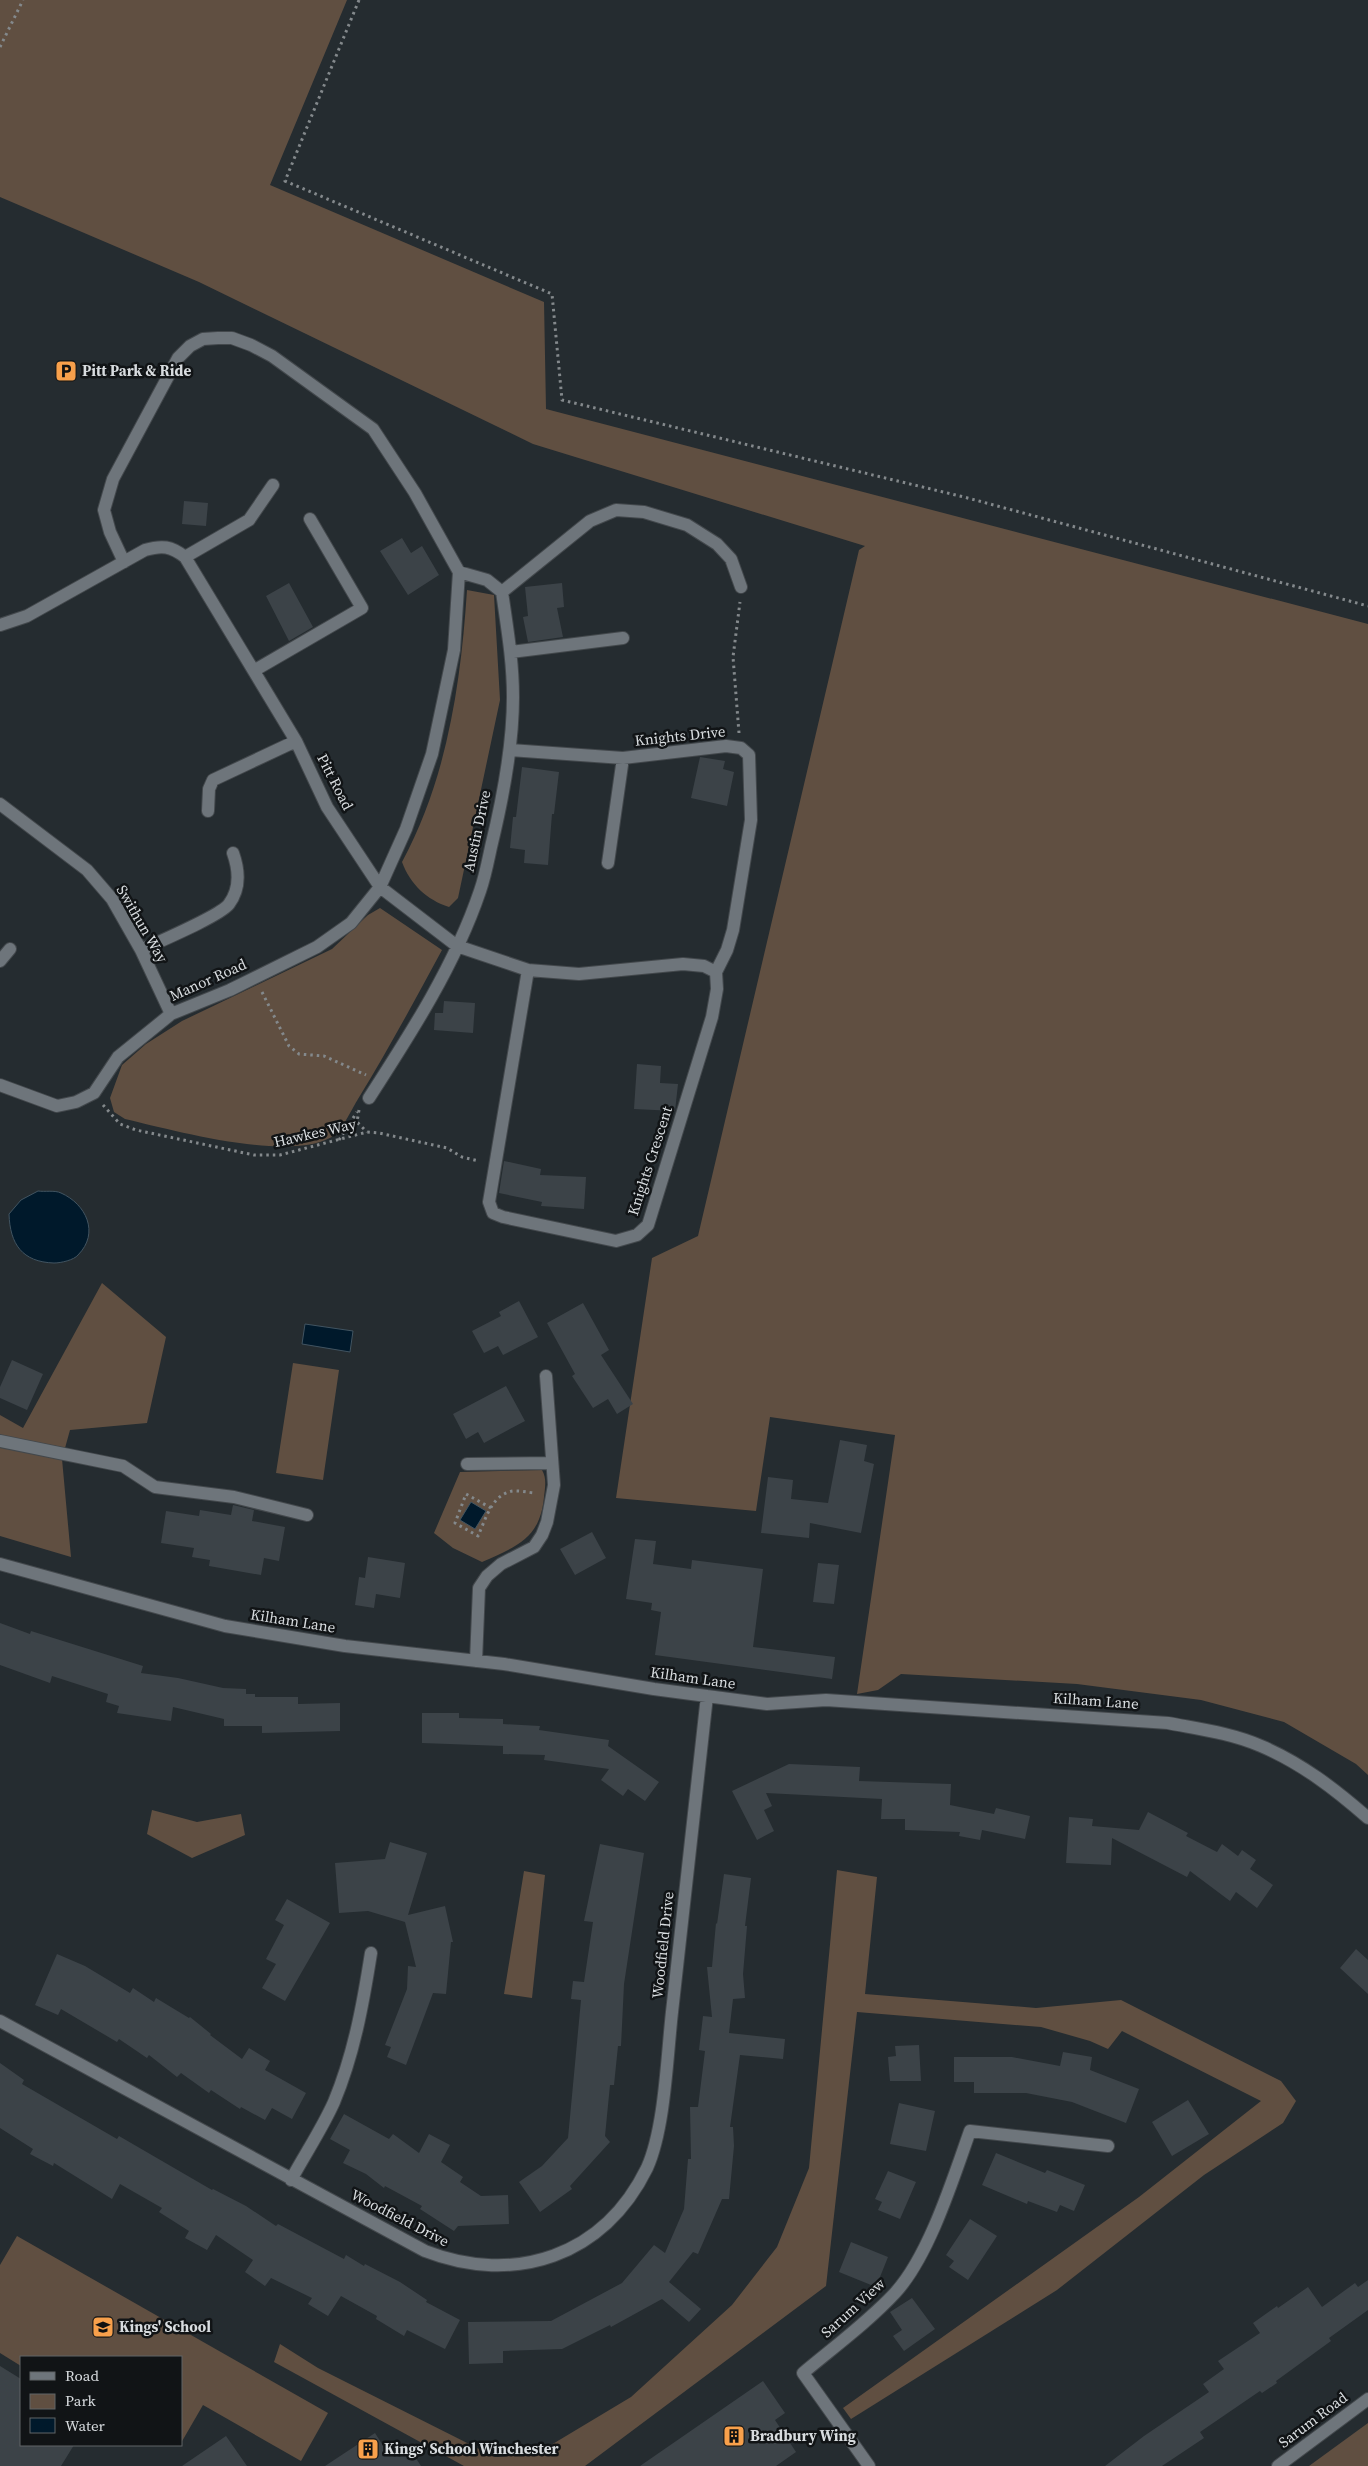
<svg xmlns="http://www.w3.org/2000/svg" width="1368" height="2466" viewBox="0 0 1368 2466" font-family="'Source Serif 4',serif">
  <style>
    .green { fill: #604f41 }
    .water { fill: #00192b; stroke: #415461 }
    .building { fill: #3c4348 }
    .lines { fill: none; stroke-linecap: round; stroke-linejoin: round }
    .minor-casing { stroke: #43484c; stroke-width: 14 }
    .path { stroke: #84898c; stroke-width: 3; stroke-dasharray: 2.5 4; stroke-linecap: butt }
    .minor { stroke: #6e757b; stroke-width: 12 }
    .labels { text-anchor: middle; stroke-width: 5; stroke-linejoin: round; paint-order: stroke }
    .poi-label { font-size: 15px; font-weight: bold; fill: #d8dcdf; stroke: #111416; text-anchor: start }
    .street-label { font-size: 15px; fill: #d8dcdf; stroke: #111416 }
  </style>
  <rect width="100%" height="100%" fill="#252c30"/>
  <path class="green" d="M 0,0 L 347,0 L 270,185 L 544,302 L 546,409 L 1368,624 L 1368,1775 L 1356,1764 L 1284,1722 L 1201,1700 L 1077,1684 L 901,1674 L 878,1690 L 857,1694 L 895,1435 L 770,1417 L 756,1511 L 616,1498 L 652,1258 L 698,1236 L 859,550 L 865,546 L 533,444 L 199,282 L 0,197 Z
    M 467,590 L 494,595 L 500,700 L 458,898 L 449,907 C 427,900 410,884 402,862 C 447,779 461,683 467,590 Z
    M 380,908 L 442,950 C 415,1000 388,1050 358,1099 C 353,1107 343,1128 336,1134 C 296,1165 173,1130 125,1119 L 114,1112 L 110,1098 L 122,1065 L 146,1044 L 182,1021 L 332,949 L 368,915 Z
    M 102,1283 L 166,1337 L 147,1423 L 70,1430 L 62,1459 L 71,1557 L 0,1536 L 0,1415 L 23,1428 Z
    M 293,1363 L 339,1370 L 323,1480 L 276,1473 Z
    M 542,1470 C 547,1479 545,1487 544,1497 C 540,1539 517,1546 482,1562 L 453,1548 L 434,1533 L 460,1472 Z
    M 152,1810 L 197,1822 L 241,1814 L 245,1835 L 192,1858 L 147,1834 Z
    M 837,1870 L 877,1877 L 865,1994 L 1036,2008 L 1121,2000 L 1281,2081 L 1296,2101 L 1283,2123 L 1204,2175 L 1057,2290 L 851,2419 L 843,2408 L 1139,2197 L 1261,2101 L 1122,2031 L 1108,2049 L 1090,2041 L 1041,2027 L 857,2012 L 826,2286 L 585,2466 L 464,2466 L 274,2362 L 280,2344 L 318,2368 L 495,2457 L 536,2454 L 631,2397 L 732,2305 L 777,2247 L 809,2168 Z
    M 524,1871 L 545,1875 L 532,1998 L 504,1994 Z
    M 17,2236 L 328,2413 L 301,2461 L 203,2405 L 181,2443 L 181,2357 L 21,2357 L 21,2366 L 0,2353 L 0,2265 Z
    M 1368,2423 L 1368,2466 L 1309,2466 Z"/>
  <path class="water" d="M 38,1191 C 45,1192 55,1190 61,1193 C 86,1204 100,1233 78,1255 C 74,1260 61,1263 54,1263 C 22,1262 10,1244 9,1214 L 21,1200 Z
    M 305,1324 L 353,1331 L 350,1352 L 302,1344 Z
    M 471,1502 L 486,1511 L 475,1529 L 460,1520 Z"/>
  <path class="building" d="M 184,501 L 208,503 L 206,526 L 182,524 Z
    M 402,538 L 411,553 L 422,546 L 439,575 L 408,595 L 380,551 Z
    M 289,583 L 313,627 L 289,641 L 266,596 Z
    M 562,583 L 564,607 L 557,608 L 563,637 L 528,642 L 523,617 L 528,616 L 525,587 Z
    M 700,757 L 725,761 L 723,769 L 734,772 L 727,806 L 691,798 Z
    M 522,767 L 559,772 L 554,814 L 552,814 L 548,865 L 524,863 L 525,850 L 510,848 L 513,817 L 516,817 Z
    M 444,1001 L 475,1003 L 473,1033 L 434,1030 L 435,1013 L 443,1013 Z
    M 637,1064 L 661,1066 L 660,1083 L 678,1084 L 675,1111 L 634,1109 Z
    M 504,1161 L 541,1169 L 540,1175 L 586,1177 L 584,1209 L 541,1206 L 542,1202 L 499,1193 Z
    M 519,1301 L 538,1337 L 503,1355 L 498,1346 L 484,1353 L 472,1331 L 501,1316 L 499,1312 Z
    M 583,1303 L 609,1350 L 601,1355 L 633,1404 L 617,1414 L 608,1399 L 593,1408 L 572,1376 L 575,1374 L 547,1323 Z
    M 12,1360 L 43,1374 L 27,1410 L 0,1398 L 0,1387 Z
    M 506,1386 L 525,1421 L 484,1443 L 478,1432 L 466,1439 L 453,1414 Z
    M 840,1440 L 867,1445 L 864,1461 L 874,1464 L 861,1533 L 810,1523 L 809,1538 L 761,1533 L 768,1477 L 793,1480 L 791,1499 L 828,1503 Z
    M 233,1505 L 254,1510 L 252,1521 L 285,1527 L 279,1561 L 264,1558 L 261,1575 L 209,1566 L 210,1560 L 192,1557 L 194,1548 L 161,1543 L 166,1511 L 199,1516 L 200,1510 L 231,1515 Z
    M 592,1532 L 606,1558 L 575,1575 L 560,1549 Z
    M 635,1539 L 656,1541 L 653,1564 L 691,1569 L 692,1560 L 763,1569 L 753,1647 L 835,1657 L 832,1679 L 655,1655 L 661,1612 L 651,1610 L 652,1603 L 626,1599 Z
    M 368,1557 L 405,1563 L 400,1598 L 376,1594 L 374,1608 L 355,1605 L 359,1577 L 365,1578 Z
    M 818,1563 L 839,1565 L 834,1604 L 813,1602 Z
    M 0,1623 L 30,1634 L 31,1631 L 143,1666 L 141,1673 L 178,1678 L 223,1688 L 246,1689 L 246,1694 L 255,1694 L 255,1697 L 298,1697 L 298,1704 L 340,1703 L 340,1731 L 262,1733 L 262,1726 L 224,1726 L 224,1719 L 173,1707 L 171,1721 L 117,1713 L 119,1706 L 106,1702 L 108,1694 L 52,1676 L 50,1683 L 0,1665 Z
    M 422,1713 L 459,1713 L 459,1718 L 503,1719 L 503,1724 L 540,1726 L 539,1730 L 609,1740 L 608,1746 L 659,1782 L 645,1801 L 628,1789 L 623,1796 L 601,1780 L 609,1769 L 544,1760 L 545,1755 L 503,1754 L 503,1746 L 422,1743 Z
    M 789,1764 L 860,1767 L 859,1781 L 951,1784 L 950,1805 L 994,1814 L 996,1808 L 1030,1816 L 1025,1839 L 982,1830 L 980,1840 L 959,1836 L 960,1832 L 905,1830 L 905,1819 L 881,1819 L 882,1799 L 766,1793 L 772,1806 L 764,1810 L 774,1831 L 757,1840 L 732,1791 Z
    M 1148,1812 L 1188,1833 L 1186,1836 L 1217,1852 L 1222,1844 L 1238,1856 L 1242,1850 L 1256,1860 L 1250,1869 L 1273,1885 L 1257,1908 L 1236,1892 L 1230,1901 L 1190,1871 L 1187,1877 L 1112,1838 L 1111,1865 L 1066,1863 L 1069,1817 L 1093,1819 L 1092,1826 L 1139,1830 Z
    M 390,1842 L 427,1853 L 408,1915 L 445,1906 L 453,1942 L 451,1942 L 446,1994 L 433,1993 L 406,2065 L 387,2057 L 391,2047 L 385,2045 L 407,1989 L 408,1966 L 416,1967 L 405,1922 L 368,1911 L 339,1913 L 335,1863 L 385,1859 Z
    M 600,1844 L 644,1853 L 624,1984 L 621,2046 L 618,2046 L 614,2085 L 610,2085 L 605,2136 L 610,2142 L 570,2186 L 572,2189 L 540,2212 L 519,2182 L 542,2166 L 568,2138 L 581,2000 L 571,1999 L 573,1981 L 584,1982 L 593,1922 L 584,1921 Z
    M 724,1874 L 751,1878 L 745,1926 L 747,1926 L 743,1974 L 745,1998 L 733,1999 L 729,2033 L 785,2039 L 783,2059 L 740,2055 L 730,2127 L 733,2127 L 734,2146 L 729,2199 L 722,2199 L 698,2254 L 693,2252 L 669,2282 L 701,2309 L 689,2322 L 662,2299 L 611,2327 L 610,2325 L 562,2349 L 503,2351 L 503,2363 L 469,2364 L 468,2322 L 551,2321 L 622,2283 L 654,2245 L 665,2253 L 684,2209 L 688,2159 L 691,2159 L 690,2107 L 698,2107 L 705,2051 L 699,2050 L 703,2016 L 712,2017 L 707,1967 L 712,1967 L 716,1923 L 717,1924 Z
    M 287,1899 L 330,1923 L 285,2001 L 262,1988 L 276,1964 L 266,1959 L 284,1925 L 275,1920 Z
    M 1356,1949 L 1368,1960 L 1368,1994 L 1340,1968 Z
    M 57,1954 L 85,1966 L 130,1993 L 133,1988 L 154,2002 L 156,1998 L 189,2018 L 190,2017 L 211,2034 L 210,2035 L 242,2059 L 249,2048 L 270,2061 L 265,2070 L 306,2093 L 292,2119 L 272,2108 L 265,2120 L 241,2107 L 240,2109 L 211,2090 L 209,2093 L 181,2073 L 177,2077 L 149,2055 L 147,2058 L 119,2039 L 117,2042 L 61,2009 L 58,2015 L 35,2005 Z
    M 919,2045 L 921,2081 L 890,2081 L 888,2057 L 896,2056 L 895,2046 Z
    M 1063,2052 L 1092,2057 L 1090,2070 L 1139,2089 L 1126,2123 L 1072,2102 L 1026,2093 L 974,2093 L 974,2082 L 954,2082 L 954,2057 L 1012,2057 L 1060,2066 Z
    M 0,2063 L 24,2080 L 22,2084 L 117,2139 L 119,2136 L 212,2190 L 213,2189 L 246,2206 L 276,2226 L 278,2224 L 344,2259 L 346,2255 L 364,2266 L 365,2264 L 400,2282 L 427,2300 L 426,2302 L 460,2320 L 445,2349 L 407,2330 L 404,2336 L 376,2319 L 377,2316 L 341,2296 L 328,2316 L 308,2304 L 312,2298 L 271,2278 L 265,2286 L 245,2272 L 253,2260 L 216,2235 L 207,2250 L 185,2238 L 189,2231 L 159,2212 L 162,2208 L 120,2184 L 112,2199 L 54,2163 L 53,2166 L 30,2154 L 33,2149 L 0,2128 Z
    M 1188,2100 L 1209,2134 L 1172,2156 L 1152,2122 Z
    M 899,2103 L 935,2111 L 926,2151 L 890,2144 Z
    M 344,2114 L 389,2139 L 393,2134 L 419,2153 L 429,2134 L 450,2145 L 441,2162 L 463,2177 L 460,2182 L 481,2196 L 508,2195 L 509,2224 L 458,2226 L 454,2231 L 420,2209 L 422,2206 L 385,2186 L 384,2188 L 366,2174 L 343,2163 L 350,2150 L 330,2139 Z
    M 996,2153 L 1045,2173 L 1047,2170 L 1085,2185 L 1074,2211 L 1060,2205 L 1057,2212 L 1028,2201 L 1027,2204 L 982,2185 Z
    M 888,2171 L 916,2182 L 900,2219 L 878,2210 L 882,2202 L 875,2199 Z
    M 970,2219 L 997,2236 L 968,2280 L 949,2267 L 954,2261 L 946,2255 Z
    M 851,2242 L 888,2257 L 876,2287 L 839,2272 Z
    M 1368,2280 L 1368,2310 L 1329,2338 L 1331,2341 L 1276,2381 L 1277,2383 L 1262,2393 L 1260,2391 L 1200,2432 L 1204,2438 L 1162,2466 L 1105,2466 L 1144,2436 L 1209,2392 L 1203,2384 L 1224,2369 L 1218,2361 L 1260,2333 L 1253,2323 L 1277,2306 L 1278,2308 L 1308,2287 L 1322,2307 L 1355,2283 L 1358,2287 Z
    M 912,2298 L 935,2329 L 904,2351 L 893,2336 L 902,2330 L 890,2312 Z
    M 0,2366 L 21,2379 L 21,2445 L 74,2445 L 61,2466 L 0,2466 Z
    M 763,2381 L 785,2413 L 775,2420 L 796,2452 L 776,2466 L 640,2466 Z
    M 375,2433 L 389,2455 L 406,2443 L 421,2466 L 325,2466 Z
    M 226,2436 L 247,2466 L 182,2466 Z"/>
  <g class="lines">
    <g class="minor-casing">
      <path id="minor" d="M 185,557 L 249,520 L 273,485
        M 502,592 L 590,521 L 616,510 L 644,512 L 687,525 L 717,544 L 731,559 L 741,587
        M 0,625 L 27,616 L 145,550 C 162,545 171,546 185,557 L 296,741 L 327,807 L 380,887 L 457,946 L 528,970 L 579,974 L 683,964 L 704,966 L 716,972
        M 511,652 L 623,638
        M 255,670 L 362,608 L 310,519
        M 510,750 L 623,758 L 726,746 L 741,748 L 749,755 L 751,820 L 733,930 L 727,950 L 716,972
        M 0,804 L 87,870 L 112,899 L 141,950 L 171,1014
        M 208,811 L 209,789 L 213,780 L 296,741
        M 608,863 L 623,758
        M 141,950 C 158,942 220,916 229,904 C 241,888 239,870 233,853
        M 0,961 L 10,949
        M 528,970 L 489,1202 L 493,1213 L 503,1217 L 616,1241 L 637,1235 L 648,1225 L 712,1017 L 717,989 L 716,972
        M 0,1085 L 57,1106 L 76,1102 L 94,1093 L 118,1057 L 171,1014 L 230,990 L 317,947 L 351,923 L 380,887 L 406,829 L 432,754 L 454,650 L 459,572 L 415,493 L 373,429 L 272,356 L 251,345 L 232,338 L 218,338 L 203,339 L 190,346 L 178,358 L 113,479 L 104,510 L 110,532 L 124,562
        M 369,1098 C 411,1033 455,965 480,891 C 485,877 488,861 491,847 C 503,798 513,747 513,697 C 513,661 507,627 502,592 L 487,580 L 459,572
        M 0,1441 L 123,1466 L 155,1487 L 234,1497 L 307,1515
        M 467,1464 L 552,1463
        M 0,1564 L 225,1626 L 345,1646 L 504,1664 L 654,1689 L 767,1704 L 826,1700 L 1168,1723 C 1199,1729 1231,1733 1261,1746 C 1301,1763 1335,1789 1368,1818
        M 476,1661 L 479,1588 L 487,1576 L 501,1564 L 534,1547 L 542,1535 L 547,1522 L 554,1485 L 546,1376
        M 0,2021 L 425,2251 C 515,2286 604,2256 647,2168 C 665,2128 667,2056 672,2012 C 684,1907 695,1801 707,1696
        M 291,2180 C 305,2154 322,2129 334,2102 C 354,2054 363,2004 371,1953
        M 869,2466 L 803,2373 C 834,2347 868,2322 895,2293 C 929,2256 953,2179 970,2131 L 1108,2146
        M 1278,2466 L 1368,2399"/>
    </g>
    <path class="path" d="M 359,0 L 285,181 L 552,294 L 562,400 L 964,497 L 1368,606
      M 0,47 L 23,0
      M 739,733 L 733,657 L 740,602
      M 262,992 L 289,1046 L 299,1054 L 324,1056 L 366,1075
      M 103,1105 L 120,1124 L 136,1130 L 254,1155 L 280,1155 L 367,1132 L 379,1133 L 447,1148 L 462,1157 L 479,1161
      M 359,1110 L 357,1122 L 367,1132
      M 339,1140 L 357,1112
      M 491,1508 L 466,1494 L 455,1523 L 478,1536 C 485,1521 491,1497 509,1492 C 516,1489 529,1493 536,1493"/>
    <use href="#minor" class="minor"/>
  </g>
  <defs>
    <g id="parking-square" transform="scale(1.125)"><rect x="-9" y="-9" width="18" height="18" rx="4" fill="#f8a04b" stroke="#111416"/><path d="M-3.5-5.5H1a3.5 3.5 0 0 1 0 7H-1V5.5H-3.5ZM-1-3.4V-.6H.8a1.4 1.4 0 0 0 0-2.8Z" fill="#111"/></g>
    <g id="school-square" transform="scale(1.125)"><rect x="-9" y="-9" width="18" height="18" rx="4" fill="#f8a04b" stroke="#111416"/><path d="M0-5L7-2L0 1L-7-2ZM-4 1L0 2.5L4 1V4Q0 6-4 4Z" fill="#111"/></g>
    <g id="building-square" transform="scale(1.125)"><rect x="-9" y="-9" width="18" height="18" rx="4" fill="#f8a04b" stroke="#111416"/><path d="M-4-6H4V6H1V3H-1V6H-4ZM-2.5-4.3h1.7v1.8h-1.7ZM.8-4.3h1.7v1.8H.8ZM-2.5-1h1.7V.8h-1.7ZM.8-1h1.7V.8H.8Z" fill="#111"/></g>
  </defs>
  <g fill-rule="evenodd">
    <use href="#parking-square" x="66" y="371"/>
    <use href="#school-square" x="103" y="2327"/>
    <use href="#building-square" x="734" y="2436"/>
    <use href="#building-square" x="368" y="2449"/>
  </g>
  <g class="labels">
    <g class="poi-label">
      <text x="82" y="376">Pitt Park &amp; Ride</text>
      <text x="119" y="2332">Kings' School</text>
      <text x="750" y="2441">Bradbury Wing</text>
      <text x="384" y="2454">Kings' School Winchester</text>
    </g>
    <g class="street-label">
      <text transform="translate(680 736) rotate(-6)" y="5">Knights Drive</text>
      <text transform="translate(335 782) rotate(63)" y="5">Pitt Road</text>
      <text transform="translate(477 831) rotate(-78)" y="5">Austin Drive</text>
      <text transform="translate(142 924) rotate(60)" y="5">Swithun Way</text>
      <text transform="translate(208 980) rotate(-24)" y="5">Manor Road</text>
      <text transform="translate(315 1133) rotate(-13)" y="5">Hawkes Way</text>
      <text transform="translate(650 1161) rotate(-72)" y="5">Knights Crescent</text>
      <text transform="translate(293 1621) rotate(9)" y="5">Kilham Lane</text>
      <text transform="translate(693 1678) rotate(8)" y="5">Kilham Lane</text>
      <text transform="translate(1096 1701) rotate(4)" y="5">Kilham Lane</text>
      <text transform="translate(663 1945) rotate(-84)" y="5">Woodfield Drive</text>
      <text transform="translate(400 2218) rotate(27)" y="5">Woodfield Drive</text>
      <text transform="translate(853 2308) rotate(-42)" y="5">Sarum View</text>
      <text transform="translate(1313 2420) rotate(-37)" y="5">Sarum Road</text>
    </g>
  </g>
  <rect x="20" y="2356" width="162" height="90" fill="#111416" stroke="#616466"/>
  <rect x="30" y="2372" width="25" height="8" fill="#6e757b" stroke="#616466"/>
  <text x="65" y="2381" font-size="15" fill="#d8dcdf">Road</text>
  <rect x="30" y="2394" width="25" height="15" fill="#604f41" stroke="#616466"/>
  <text x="65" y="2406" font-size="15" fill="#d8dcdf">Park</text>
  <rect x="30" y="2418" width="25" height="15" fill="#00192b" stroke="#616466"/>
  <text x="65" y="2431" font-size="15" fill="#d8dcdf">Water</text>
</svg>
